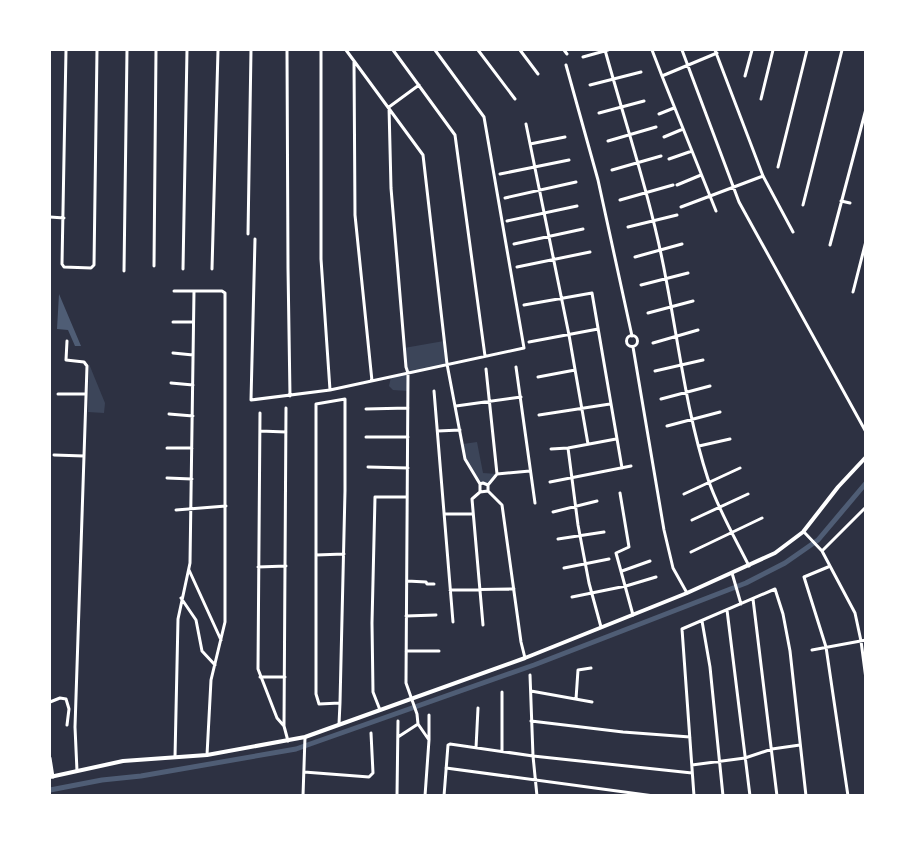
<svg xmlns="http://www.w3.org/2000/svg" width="915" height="845" viewBox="0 0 915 845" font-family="'IBM Plex Serif',serif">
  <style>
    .green { fill: #3c4559 }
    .water { fill: #4f5d75 }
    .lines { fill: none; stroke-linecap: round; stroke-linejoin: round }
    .canal { stroke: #4f5d75; stroke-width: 5 }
    .minor { stroke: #fff; stroke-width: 3 }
    .tertiary { stroke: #fff; stroke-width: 4 }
  </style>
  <rect width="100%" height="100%" fill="#2d3142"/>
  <path class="green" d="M 444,341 L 447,364 L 408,373 L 408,391 L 393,390 L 389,386 L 391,377 L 408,373 L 404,348 Z
    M 89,364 L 105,403 L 104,413 L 88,412 Z
    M 477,442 L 483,473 L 497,474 L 488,485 L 480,484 L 465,459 L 463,444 Z"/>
  <path class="water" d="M 59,294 L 81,346 L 75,346 L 68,330 L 57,329 Z"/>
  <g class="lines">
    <path class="canal" d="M 50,790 L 102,780 L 141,776 L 296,749 L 534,665 L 746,583 L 785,563 L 818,540 L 866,483"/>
    <path class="minor" d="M 66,50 L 62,264 L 64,267 L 91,268 L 94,265 L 97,50
      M 287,50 L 288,268 L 290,396
      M 321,50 L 321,259 L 330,390
      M 346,50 L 423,155 L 447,364 L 465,459 L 480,484
      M 393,50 L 455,135 L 485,356
      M 478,50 L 515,99
      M 520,50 L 538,74
      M 564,50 L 567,54
      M 605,50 C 626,126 652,202 666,279 C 679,346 687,415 708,479 C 718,509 735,538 749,566
      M 652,50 L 662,76
      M 682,50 L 739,202 L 866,432
      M 715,50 L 763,176 L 793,232
      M 583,57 L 608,50
      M 354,61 L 355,215 L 372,381
      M 566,65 L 598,180 L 632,336
      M 745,76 L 752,50
      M 419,85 L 389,107 L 391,188 L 406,367 L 408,373 L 406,683 L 417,714 L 418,724 L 429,740 L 425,796
      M 590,85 L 641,72
      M 761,99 L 773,50
      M 599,113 L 644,101
      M 659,114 L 674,108
      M 526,124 L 569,335 L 588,444
      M 664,137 L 683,129
      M 608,141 L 656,127
      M 530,144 L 565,137
      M 669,159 L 692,151
      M 778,167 L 807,50
      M 612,170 L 661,156
      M 500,174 L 569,160
      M 677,185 L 701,175
      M 505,198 L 576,182
      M 620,200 L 673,185
      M 841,201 L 850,203
      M 803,205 L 842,50
      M 681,207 L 763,176
      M 716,211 L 662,76 L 717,53
      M 50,217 L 64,218
      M 507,221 L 577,206
      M 628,227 L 677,215
      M 248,234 L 251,50
      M 255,239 L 251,400 L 330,390 L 524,348 L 484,117 L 435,50
      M 514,244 L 583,229
      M 830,245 L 866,109
      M 635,257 L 682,244
      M 154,266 L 156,50
      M 517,267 L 590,252
      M 183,269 L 187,50
      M 212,269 L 218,50
      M 124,271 L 127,50
      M 641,285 L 688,273
      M 174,291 L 222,291 L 225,293 L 225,622 L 211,680 L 207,755
      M 853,292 L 866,241
      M 524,305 L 592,293 L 622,468
      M 648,313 L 693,301
      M 173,322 L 193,322
      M626.5 341a5.5 5.5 0 1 1 11 0a5.5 5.5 0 1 1-11 0Z
      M 67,341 L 66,360 L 84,362 L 87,366 L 75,727 L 77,771
      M 529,342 L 598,329
      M 653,343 L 698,330
      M 633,347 L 664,530 L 673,568 L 687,593
      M 173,353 L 193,355
      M 516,367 L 535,503
      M 486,369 L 497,474
      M 655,371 L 703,360
      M 538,377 L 575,370
      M 171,383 L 193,385
      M 434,391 L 453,622
      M 58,394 L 86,394
      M 661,399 L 710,386
      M 456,406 L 521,397
      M 286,408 L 284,726 L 288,741
      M 366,409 L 408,408
      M 260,413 L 258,669 L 277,718 L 284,726
      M 169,414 L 193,416
      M 539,415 L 610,404
      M 667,426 L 720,412
      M 260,431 L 286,432
      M 438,431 L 460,430
      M 366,437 L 408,437
      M 699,446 L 730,439
      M 167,448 L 192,448
      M 568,448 L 578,525 L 589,583 L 601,627
      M 551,449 L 568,448 L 616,439
      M 54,455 L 84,456
      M 368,467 L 408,468
      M 167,478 L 192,479
      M 550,482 L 631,466
      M 488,485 L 483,483 L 480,484 L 480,492 L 488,491 L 488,485 L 497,474 L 530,471
      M 488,491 L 502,505 L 521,642 L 525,658
      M 480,492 L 472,499 L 483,625
      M 620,493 L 629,547 L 616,553 L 633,615
      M 684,494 L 740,468
      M 176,510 L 226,506
      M 553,512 L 597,501
      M 444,514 L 473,514
      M 692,520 L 748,494
      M 804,532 L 822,551 L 855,613 L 861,641 L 866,679
      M 558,539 L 604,532
      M 822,551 L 866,507
      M 691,552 L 762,518
      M 316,555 L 344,554
      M 258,567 L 286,566
      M 828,567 L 804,577 L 826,647 L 848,796
      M 564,568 L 609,559
      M 189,570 L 221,640
      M 622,571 L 650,561
      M 732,573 L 741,604
      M 407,581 L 426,582 L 427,584 L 434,584
      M 450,590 L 514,589
      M 572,597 L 626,586 L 656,577
      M 181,598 L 196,620 L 202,651 L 215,665
      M 753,599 L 777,796
      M 727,610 L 750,796
      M 406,616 L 436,615
      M 702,621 L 710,667 L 723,796
      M 812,650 L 866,640
      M 406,651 L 439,651
      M 530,675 L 533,756 L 537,796
      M 260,677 L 285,677
      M 531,691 L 592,702
      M 502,692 L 502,751
      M 576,699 L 578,670 L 591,668
      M 50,702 L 60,698 L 66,699 L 69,709 L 67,725
      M 380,710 L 373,692 L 372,623 L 375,497 L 407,497
      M 531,721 L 623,732 L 690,737
      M 339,724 L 340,703 L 345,491 L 345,399 L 316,404 L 316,694 L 319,704 L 340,703
      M 398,737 L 418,724
      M 429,740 L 429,715
      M 476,748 L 478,708
      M 175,757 L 178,619 L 190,563 L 194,291
      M 50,758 L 53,777
      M 692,765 L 745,758 L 772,749 L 800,745
      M 446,768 L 654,796
      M 304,772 L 369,777 L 373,773 L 371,733
      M 303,796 L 305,737
      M 397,796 L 398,721
      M 444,796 L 448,745 L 450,744 L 533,756 L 692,773
      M 694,796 L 682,629 L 775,589 L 783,614 L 790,651 L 806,796"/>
    <path class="tertiary" d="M 50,777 L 123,761 L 207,755 L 305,737 L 525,658 L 687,593 L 775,553 L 803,532 L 838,487 L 866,457"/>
  </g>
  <rect width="915" height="845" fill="none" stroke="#ffffff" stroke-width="102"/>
</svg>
